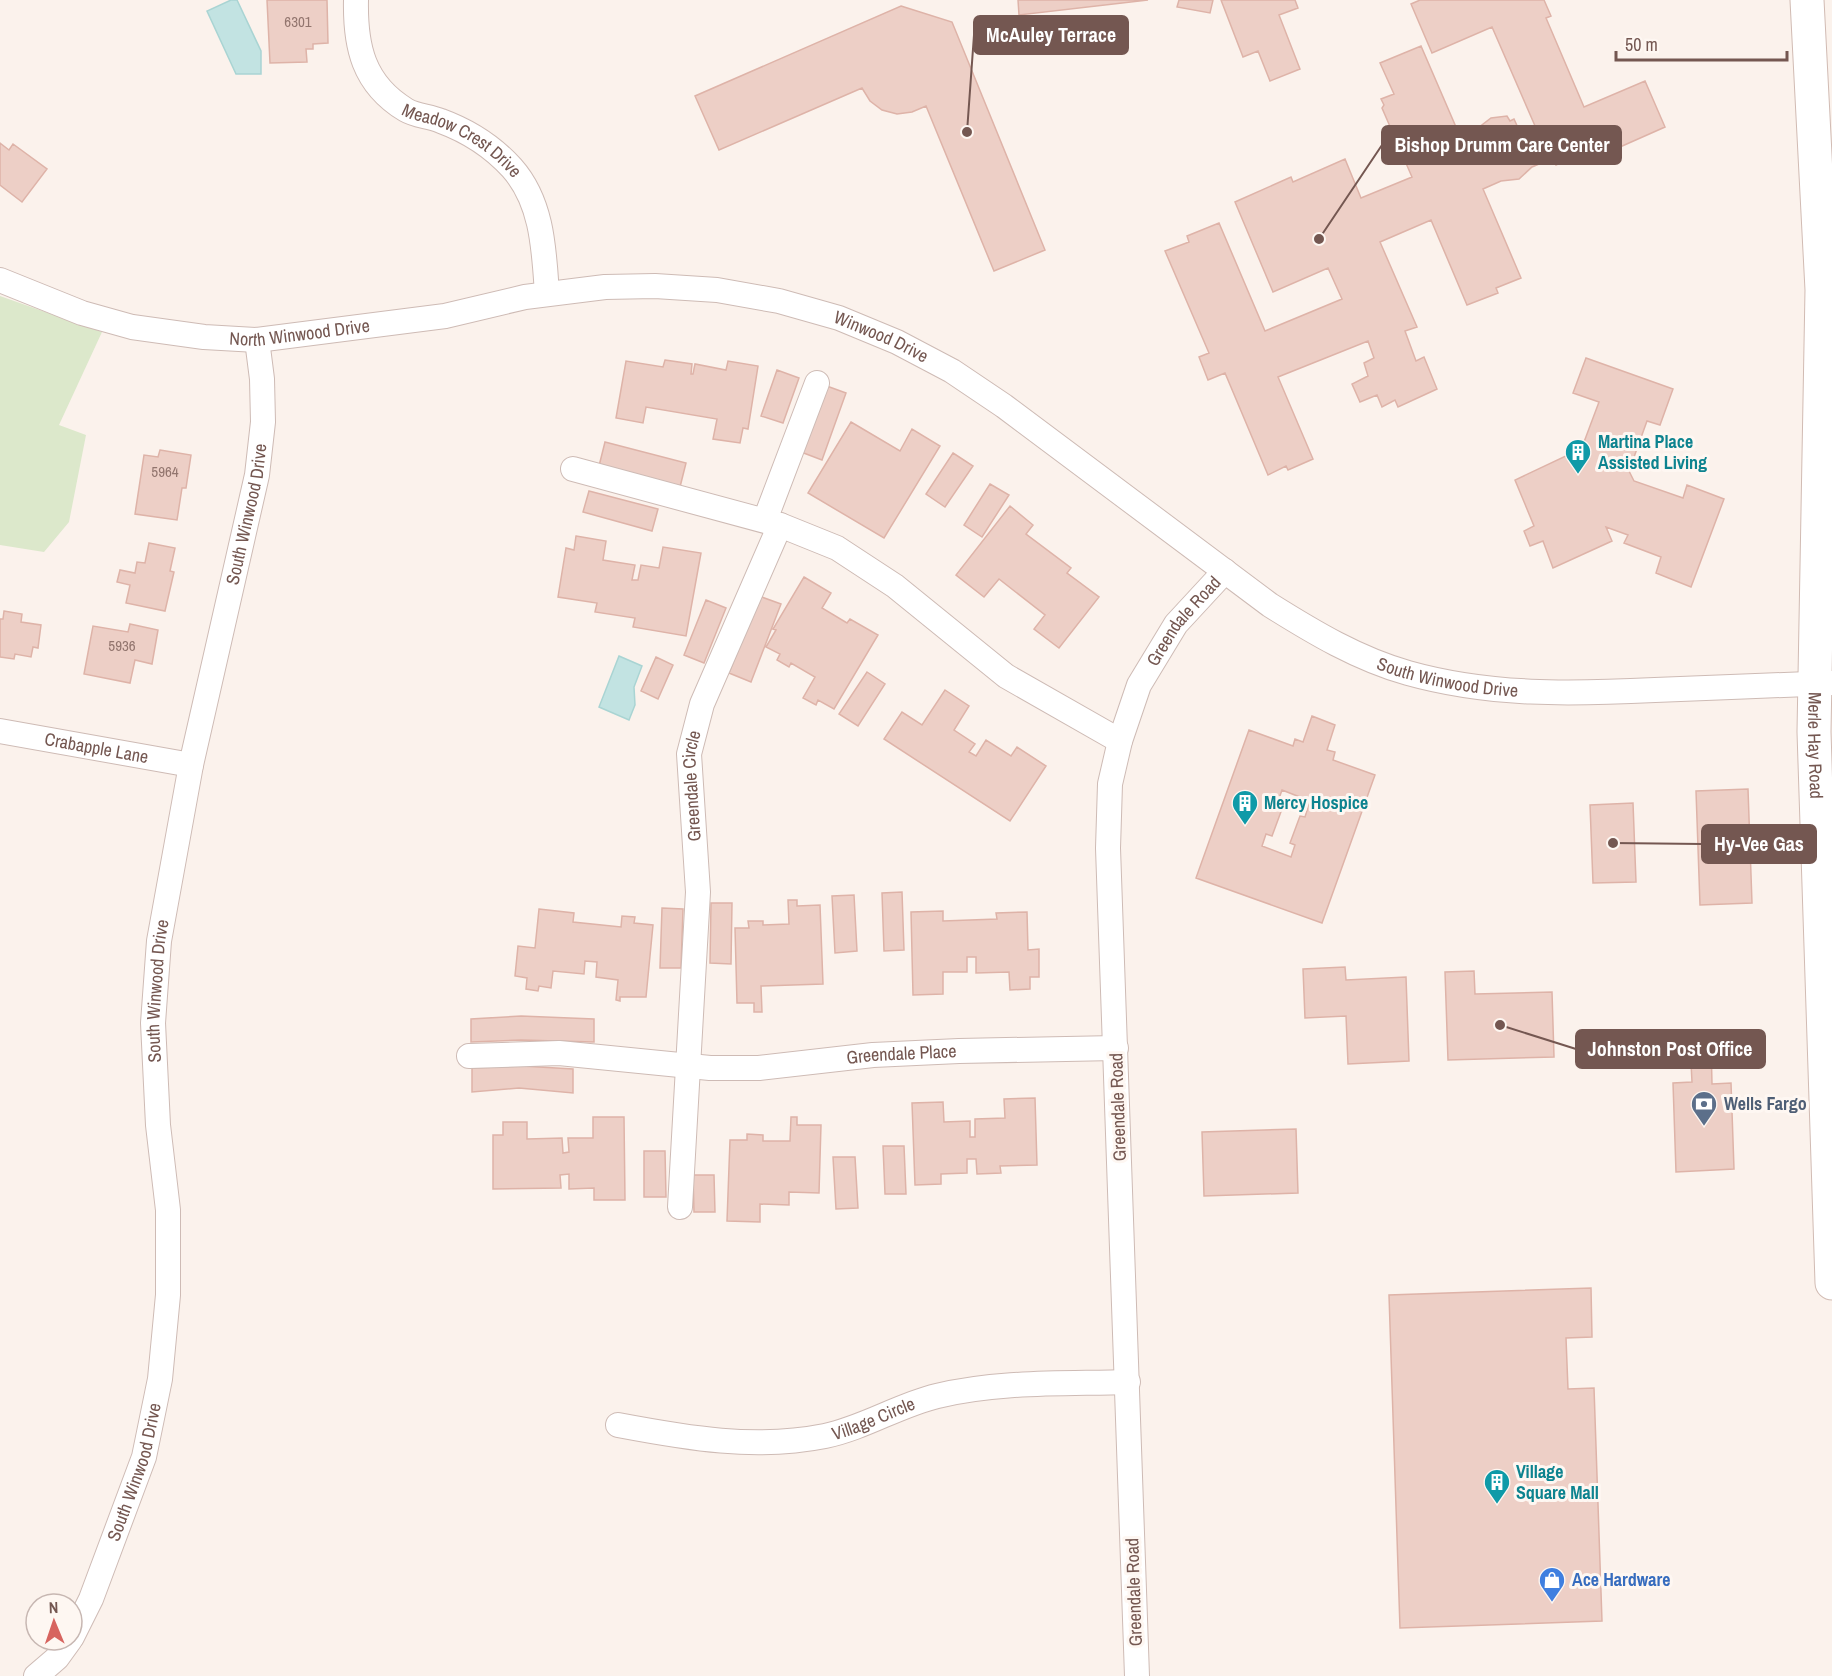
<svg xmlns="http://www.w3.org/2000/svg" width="1832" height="1676" viewBox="0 0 1832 1676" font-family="'Archivo Narrow',sans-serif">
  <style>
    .green { fill: #dce8cb }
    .water { fill: #c2e3e2; stroke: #a9d4d3; stroke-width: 1.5 }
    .building { fill: #edcfc6; stroke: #deb3a8; stroke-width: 1.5; fill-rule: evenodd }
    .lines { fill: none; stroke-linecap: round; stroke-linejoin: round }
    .street-casing { stroke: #cebbb5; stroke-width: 26 }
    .secondary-casing { stroke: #d1bbb3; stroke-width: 35 }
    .street { stroke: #fff; stroke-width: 24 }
    .secondary { stroke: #fff; stroke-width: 33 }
    .labels { text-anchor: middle; stroke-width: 6; stroke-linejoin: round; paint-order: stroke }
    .number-label { font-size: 15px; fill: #92756e }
    .street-label { font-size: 18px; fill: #745751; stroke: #fef7f2 }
    .culture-label { font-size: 18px; font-weight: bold; fill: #0d838f; stroke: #fef7f2; text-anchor: start }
    .service-label { font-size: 18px; font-weight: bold; fill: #4e5e75; stroke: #fef7f2; text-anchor: start }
    .shop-label { font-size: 18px; font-weight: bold; fill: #366cbe; stroke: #fef7f2; text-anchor: start }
    .leader { fill: none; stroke: #745751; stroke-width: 2 }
    .callout-dot { fill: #745751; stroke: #fef7f2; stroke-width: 2 }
    .callout { fill: #745751; stroke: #745751; stroke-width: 2 }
    .callout-label { font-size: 20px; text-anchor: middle; font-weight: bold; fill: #fff }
  </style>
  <rect width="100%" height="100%" fill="#fbf2ec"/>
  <path class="green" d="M 0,296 L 102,332 L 59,425 L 86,435 L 69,522 L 44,552 L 0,545 Z"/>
  <path class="water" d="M 231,0 L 237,0 L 261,51 L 261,74 L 236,74 L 207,11 Z
    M 619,656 L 642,666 L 634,687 L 635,705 L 629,720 L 599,707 Z"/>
  <path class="building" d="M 267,0 L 327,0 L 328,43 L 313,44 L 313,49 L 306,49 L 307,62 L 270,63 Z
    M 1018,0 L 1148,0 L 1019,15 Z
    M 1179,0 L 1213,0 L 1210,13 L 1177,7 Z
    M 1221,0 L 1295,0 L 1298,8 L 1279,15 L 1300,69 L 1270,81 L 1258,51 L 1243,57 Z
    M 1420,0 L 1544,0 L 1551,16 L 1546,18 L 1584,107 L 1645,81 L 1665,127 L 1602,155 L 1598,146 L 1556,165 L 1553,158 L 1532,167 L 1519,179 L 1501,181 L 1483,189 L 1521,278 L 1496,288 L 1498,293 L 1467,305 L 1431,220 L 1380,242 L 1417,327 L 1405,331 L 1416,361 L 1424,357 L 1437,389 L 1398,407 L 1395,400 L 1382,407 L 1377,395 L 1360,402 L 1352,384 L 1368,376 L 1364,363 L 1374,358 L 1368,341 L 1278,377 L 1313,459 L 1288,470 L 1286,466 L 1268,475 L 1225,373 L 1208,380 L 1199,357 L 1209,353 L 1165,251 L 1189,242 L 1187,236 L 1219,223 L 1265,331 L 1342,299 L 1328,268 L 1273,292 L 1235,202 L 1291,177 L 1293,182 L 1345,159 L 1361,198 L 1412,177 L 1382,108 L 1384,105 L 1381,99 L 1394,94 L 1380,63 L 1421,46 L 1472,164 L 1487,159 L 1475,135 L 1480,133 L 1478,128 L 1491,118 L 1507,116 L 1510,121 L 1514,119 L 1524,141 L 1539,135 L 1492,27 L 1432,53 L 1411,4 Z
    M 901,6 L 952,22 L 1045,250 L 994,271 L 926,106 L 912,112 L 897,114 L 882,110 L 870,101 L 862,88 L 719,150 L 695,96 Z
    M 0,143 L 9,150 L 13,144 L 47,169 L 22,202 L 0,185 Z
    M 1586,358 L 1673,389 L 1660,425 L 1647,421 L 1629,471 L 1634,481 L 1683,498 L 1687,485 L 1724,499 L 1691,587 L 1656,573 L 1661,557 L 1624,543 L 1628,535 L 1606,527 L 1612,541 L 1553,568 L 1543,541 L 1530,546 L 1524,531 L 1534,526 L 1515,480 L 1570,454 L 1575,466 L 1599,402 L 1573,393 Z
    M 665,360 L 692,364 L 691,374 L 693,374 L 695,364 L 726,370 L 728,361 L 758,366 L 748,429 L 743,428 L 740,443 L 713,439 L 717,419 L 646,407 L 643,423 L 616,418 L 626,361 L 663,367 Z
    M 777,370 L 799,378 L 783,423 L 761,416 Z
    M 824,385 L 846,393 L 822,460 L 801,452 Z
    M 851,422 L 900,451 L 912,429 L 940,446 L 884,538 L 808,493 Z
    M 605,442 L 686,463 L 680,487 L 599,466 Z
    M 160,450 L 191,455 L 186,488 L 182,488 L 177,520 L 135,514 L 144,455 L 158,457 Z
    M 953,453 L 973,466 L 945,507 L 926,494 Z
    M 990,484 L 1009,495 L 982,537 L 964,525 Z
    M 589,491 L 658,509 L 652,531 L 583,512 Z
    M 1010,506 L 1033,525 L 1026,534 L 1071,568 L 1067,573 L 1099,597 L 1059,648 L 1034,629 L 1045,615 L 999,579 L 984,597 L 956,575 Z
    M 576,536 L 606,541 L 603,560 L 635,565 L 632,580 L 638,580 L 641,565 L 659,568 L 663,547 L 701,553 L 686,636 L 633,627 L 635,618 L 595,612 L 597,603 L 558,597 L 566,548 L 574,550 Z
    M 149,543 L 175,548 L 170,571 L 174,572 L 165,611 L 126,603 L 130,585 L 117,582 L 120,570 L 135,573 L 137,562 L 145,563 Z
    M 804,577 L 831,593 L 822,608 L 847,623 L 850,619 L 878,635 L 834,709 L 818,700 L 816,705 L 803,698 L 815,677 L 791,663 L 789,667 L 777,660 L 780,654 L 766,647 L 776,630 L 773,629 Z
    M 759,596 L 781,604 L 751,682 L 729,673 Z
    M 706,600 L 726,608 L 704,663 L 684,655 Z
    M 4,611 L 22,614 L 21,622 L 41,625 L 38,648 L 33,647 L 31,657 L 15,654 L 14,659 L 0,657 L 0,619 L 3,619 Z
    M 130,624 L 158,630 L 152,664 L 135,660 L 130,683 L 84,674 L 93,626 L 128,632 Z
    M 656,657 L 673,665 L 658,699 L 641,691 Z
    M 867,672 L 885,684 L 858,726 L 839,714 Z
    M 945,690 L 969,706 L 954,730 L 975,744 L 969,752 L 976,756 L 986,740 L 1011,756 L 1017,747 L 1046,766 L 1010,821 L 884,739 L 902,712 L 922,725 Z
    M 1312,716 L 1335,725 L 1327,750 L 1335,752 L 1333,760 L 1375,775 L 1322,923 L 1196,878 L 1249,730 L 1293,746 L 1295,739 L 1303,742 ZM 1282,790 L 1310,801 L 1305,817 L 1300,816 L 1290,843 L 1295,845 L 1291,857 L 1262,846 L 1266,834 L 1272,836 L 1282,809 L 1276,807 Z
    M 1748,789 L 1752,903 L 1700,905 L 1696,791 Z
    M 1633,803 L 1636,882 L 1593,883 L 1590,805 Z
    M 902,892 L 904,950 L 884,951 L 882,893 Z
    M 854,895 L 857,951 L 835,953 L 832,896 Z
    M 788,900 L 797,900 L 797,906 L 820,905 L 823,984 L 761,986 L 762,1012 L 754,1012 L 754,1003 L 737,1003 L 735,928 L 749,928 L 748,921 L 763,921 L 763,925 L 789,924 Z
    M 711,903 L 732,903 L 731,964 L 710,963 Z
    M 662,908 L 683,909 L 681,968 L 660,968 Z
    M 539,909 L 574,913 L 573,922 L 621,927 L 622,916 L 635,917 L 634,923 L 653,925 L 646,997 L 620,997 L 620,1001 L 616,1000 L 618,980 L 596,977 L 597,962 L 585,961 L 584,974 L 553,971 L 551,988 L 539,986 L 538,991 L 526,989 L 527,978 L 515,976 L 518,946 L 535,948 Z
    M 943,911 L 943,921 L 997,919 L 996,913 L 1027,912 L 1028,950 L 1039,949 L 1039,977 L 1030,977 L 1030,989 L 1010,990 L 1009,972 L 976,973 L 976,957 L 967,957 L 967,972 L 943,972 L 943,994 L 913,995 L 911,912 Z
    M 1345,967 L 1346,980 L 1406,977 L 1409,1061 L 1348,1064 L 1346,1016 L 1305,1018 L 1303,969 Z
    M 1474,971 L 1475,994 L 1552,992 L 1554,1057 L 1448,1060 L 1445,972 Z
    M 521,1016 L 594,1019 L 594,1042 L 521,1040 L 471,1042 L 471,1019 Z
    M 1711,1042 L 1712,1084 L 1731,1083 L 1734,1169 L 1676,1172 L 1673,1083 L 1692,1082 L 1690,1043 Z
    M 522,1066 L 573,1069 L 573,1093 L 519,1088 L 472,1092 L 472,1068 Z
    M 1035,1098 L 1037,1165 L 1000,1166 L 1001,1173 L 977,1174 L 976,1159 L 967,1159 L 967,1173 L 941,1174 L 941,1184 L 915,1185 L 912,1103 L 943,1102 L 944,1122 L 970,1121 L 970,1137 L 975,1137 L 975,1119 L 1005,1118 L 1004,1099 Z
    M 593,1117 L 624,1117 L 625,1200 L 594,1200 L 594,1188 L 569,1189 L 569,1174 L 560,1175 L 561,1188 L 493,1189 L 493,1135 L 503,1135 L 503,1122 L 527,1122 L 527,1139 L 562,1138 L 563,1153 L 569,1152 L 568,1138 L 593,1138 Z
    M 791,1117 L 797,1117 L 797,1125 L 821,1125 L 819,1193 L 789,1192 L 789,1205 L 760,1204 L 760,1222 L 727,1221 L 730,1140 L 747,1140 L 747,1134 L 763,1135 L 763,1141 L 790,1141 Z
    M 1296,1129 L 1298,1193 L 1204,1196 L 1202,1132 Z
    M 883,1146 L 904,1146 L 906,1194 L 885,1194 Z
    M 644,1151 L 665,1151 L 666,1197 L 644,1197 Z
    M 833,1157 L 855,1157 L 858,1208 L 836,1209 Z
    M 693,1175 L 714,1175 L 715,1212 L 694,1212 Z
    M 1591,1288 L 1592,1337 L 1566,1338 L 1568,1389 L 1594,1388 L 1602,1621 L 1400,1628 L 1389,1295 Z"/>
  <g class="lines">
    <g class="street-casing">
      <g id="street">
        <path id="s1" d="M 356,0 C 355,46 363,84 406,110 C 416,116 429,116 441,121 C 468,131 492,146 512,168 C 543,203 544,251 547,294"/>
        <path id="s2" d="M 0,280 L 82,313 L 132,327 L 204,337 L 257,340 L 445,316 L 525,297 L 605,287 L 655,286 L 717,290 L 779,301 L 839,318 L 897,342 L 952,371 L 1004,406 L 1270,605 C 1313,632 1358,659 1408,673 C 1490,696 1571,694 1655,690 C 1714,688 1773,685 1832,683"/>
        <path d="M 573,469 L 780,525 L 837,548 L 895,586 L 1006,676 L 1120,741"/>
        <path d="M 765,520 L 817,383"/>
        <path id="s3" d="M 0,731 L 191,765"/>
        <path id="s4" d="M 469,1056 L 559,1053 L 710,1068 L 759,1068 L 873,1055 L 959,1051 L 1116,1048"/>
        <path id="s5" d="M 680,1207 L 698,892 L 689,754 L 702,704 L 780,525"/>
        <path id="s6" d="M 618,1425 C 687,1438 755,1450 825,1436 C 864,1428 899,1405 937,1396 C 999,1381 1064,1384 1128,1382"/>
        <path id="s7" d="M 72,1637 L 91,1599 L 144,1457 L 160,1379 L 168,1295 L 168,1210 L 158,1125 L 153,1023 L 159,941 L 191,765 L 257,475 L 263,422 L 262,379 L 257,340"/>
        <path d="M 36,1676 L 57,1658 L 70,1640"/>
        <path id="s8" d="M 1137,1676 L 1108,848 L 1110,784 L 1120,741 L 1139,685 L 1176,624 L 1225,571"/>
      </g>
    </g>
    <g class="secondary-casing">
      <g id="secondary">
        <path id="s9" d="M 1807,0 L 1822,290 L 1814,732 L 1832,1283"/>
      </g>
    </g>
    <use href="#street" class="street"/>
    <use href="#secondary" class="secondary"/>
  </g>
  <defs>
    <g id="building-pin" transform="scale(1.35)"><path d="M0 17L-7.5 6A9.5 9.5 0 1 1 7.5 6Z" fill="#0f9aa8" stroke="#fef7f2"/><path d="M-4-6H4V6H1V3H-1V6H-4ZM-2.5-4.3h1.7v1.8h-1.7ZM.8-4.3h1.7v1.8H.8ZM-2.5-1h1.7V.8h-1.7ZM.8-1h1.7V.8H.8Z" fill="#fff"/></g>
    <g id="bank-pin" transform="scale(1.35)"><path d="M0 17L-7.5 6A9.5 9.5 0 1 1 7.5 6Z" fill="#5c6f8a" stroke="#fef7f2"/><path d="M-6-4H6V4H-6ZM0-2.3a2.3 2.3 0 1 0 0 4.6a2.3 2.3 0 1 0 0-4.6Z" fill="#fff"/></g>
    <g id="shop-pin" transform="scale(1.35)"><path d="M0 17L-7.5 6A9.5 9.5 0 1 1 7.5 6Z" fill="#3f7fe0" stroke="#fef7f2"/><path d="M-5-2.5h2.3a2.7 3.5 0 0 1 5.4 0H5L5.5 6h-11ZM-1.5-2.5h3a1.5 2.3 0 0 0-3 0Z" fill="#fff"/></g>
  </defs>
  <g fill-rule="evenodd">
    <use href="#building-pin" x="1578" y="452"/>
    <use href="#building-pin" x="1245" y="803"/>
    <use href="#bank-pin" x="1704" y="1104"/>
    <use href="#building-pin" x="1497" y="1482"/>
    <use href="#shop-pin" x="1552" y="1580"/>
  </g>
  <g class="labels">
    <g class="number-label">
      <text x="298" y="27">6301</text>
      <text x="165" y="477">5964</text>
      <text x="122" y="651">5936</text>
    </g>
    <g class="street-label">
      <text dy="6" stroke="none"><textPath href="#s1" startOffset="192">Meadow Crest Drive</textPath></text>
      <text dy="6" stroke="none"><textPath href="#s2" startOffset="309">North Winwood Drive</textPath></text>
      <text dy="6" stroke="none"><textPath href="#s2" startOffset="902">Winwood Drive</textPath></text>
      <text dy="6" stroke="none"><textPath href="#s7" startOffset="1149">South Winwood Drive</textPath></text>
      <text dy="6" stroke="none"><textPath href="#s8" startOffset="1074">Greendale Road</textPath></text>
      <text dy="6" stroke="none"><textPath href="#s2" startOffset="1570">South Winwood Drive</textPath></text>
      <text dy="6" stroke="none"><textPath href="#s9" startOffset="746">Merle Hay Road</textPath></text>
      <text dy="6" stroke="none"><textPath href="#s3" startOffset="98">Crabapple Lane</textPath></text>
      <text dy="6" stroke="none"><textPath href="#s5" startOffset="422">Greendale Circle</textPath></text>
      <text dy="6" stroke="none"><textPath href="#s7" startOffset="663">South Winwood Drive</textPath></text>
      <text dy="6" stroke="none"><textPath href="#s4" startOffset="434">Greendale Place</textPath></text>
      <text transform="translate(1118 1107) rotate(-92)" y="6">Greendale Road</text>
      <text dy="6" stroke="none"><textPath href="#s6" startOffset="260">Village Circle</textPath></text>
      <text dy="6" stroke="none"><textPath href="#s7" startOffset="177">South Winwood Drive</textPath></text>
      <text transform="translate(1134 1592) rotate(-92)" y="6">Greendale Road</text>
    </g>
    <g class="culture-label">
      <text x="1598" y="448">Martina Place<tspan x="1598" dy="21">Assisted Living</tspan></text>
      <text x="1264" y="809">Mercy Hospice</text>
      <text x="1516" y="1478">Village<tspan x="1516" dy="21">Square Mall</tspan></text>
    </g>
    <g class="service-label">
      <text x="1724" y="1110">Wells Fargo</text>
    </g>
    <g class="shop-label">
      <text x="1572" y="1586">Ace Hardware</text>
    </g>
  </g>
  <path class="leader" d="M967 132L974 35M1319 239L1382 145M1613 843L1702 844M1500 1025L1576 1049"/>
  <g class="callout-dot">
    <circle cx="967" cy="132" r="6"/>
    <circle cx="1319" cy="239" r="6"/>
    <circle cx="1613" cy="843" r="6"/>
    <circle cx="1500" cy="1025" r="6"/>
  </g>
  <g class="callout">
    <rect x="974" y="16" width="154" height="38" rx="6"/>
    <rect x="1382" y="126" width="239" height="38" rx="6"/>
    <rect x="1702" y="825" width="114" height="38" rx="6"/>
    <rect x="1576" y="1030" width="189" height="38" rx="6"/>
  </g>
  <g class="callout-label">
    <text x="1051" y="42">McAuley Terrace</text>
    <text x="1502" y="152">Bishop Drumm Care Center</text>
    <text x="1759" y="851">Hy-Vee Gas</text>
    <text x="1670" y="1056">Johnston Post Office</text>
  </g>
  <g transform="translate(54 1622) rotate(358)"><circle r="28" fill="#fef7f2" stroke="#c7b7b2" stroke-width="1.5"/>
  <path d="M0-4.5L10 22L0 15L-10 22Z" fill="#d7645f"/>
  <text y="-9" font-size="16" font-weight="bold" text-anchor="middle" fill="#745751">N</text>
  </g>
  <path d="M1616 51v9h171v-9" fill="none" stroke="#745751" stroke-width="3"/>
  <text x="1625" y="51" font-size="18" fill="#745751" stroke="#fef7f2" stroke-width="4.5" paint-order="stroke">50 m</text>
</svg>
